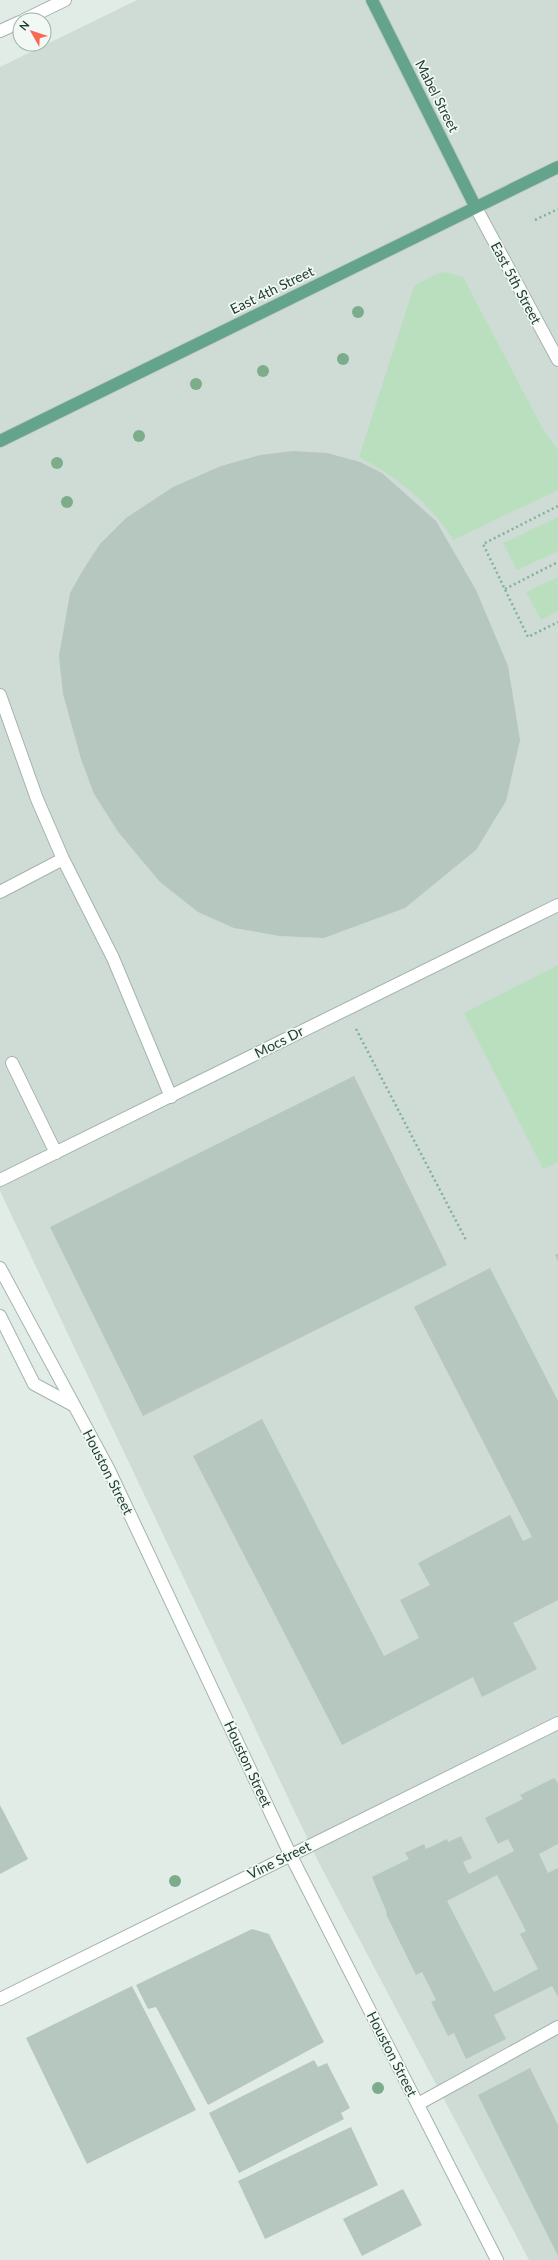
<svg xmlns="http://www.w3.org/2000/svg" width="558" height="2260" viewBox="0 0 558 2260" font-family="Lato,sans-serif">
  <style>
    .built { fill: #cfdcd5 }
    .green { fill: #b9dfbf }
    .building { fill: #b6c7bf; fill-rule: evenodd }
    .lines { fill: none; stroke-linecap: round; stroke-linejoin: round }
    .service-casing { stroke: #a4b4ad; stroke-width: 14 }
    .minor-casing { stroke: #a4b4ad; stroke-width: 14 }
    .tertiary-casing { stroke: #a4b4ad; stroke-width: 14 }
    .primary-casing { stroke: #c1c9c6; stroke-width: 14 }
    .path { stroke: #80b19c; stroke-width: 2.5; stroke-dasharray: 2 3; stroke-linecap: butt }
    .service { stroke: #fff; stroke-width: 12 }
    .minor { stroke: #fff; stroke-width: 12 }
    .tertiary { stroke: #fff; stroke-width: 12 }
    .primary { stroke: #64a48c; stroke-width: 12 }
    .tree { fill: #7cac8a }
    .labels { text-anchor: middle; stroke-width: 3.5; stroke-linejoin: round; paint-order: stroke }
    .street-label { font-size: 14px; fill: #213e33; stroke: #f2f9f5 }
  </style>
  <rect width="100%" height="100%" fill="#e1ece6"/>
  <path class="built" d="M 137,0 L 558,0 L 558,2260 L 529,2260 L 320,1865 L 0,1191 L 0,67 Z"/>
  <path class="green" d="M 446,272 L 463,277 L 543,429 L 558,450 L 558,490 L 453,540 C 431,504 396,476 359,457 L 414,286 L 436,274 Z
    M 558,517 L 558,551 L 517,570 L 503,543 Z
    M 558,577 L 558,611 L 541,620 L 526,592 Z
    M 558,965 L 558,1162 L 543,1169 L 464,1013 Z"/>
  <path class="building" d="M 293,451 L 327,453 L 360,462 L 382,473 L 436,521 L 476,590 L 508,666 L 520,740 L 506,801 L 476,850 L 405,908 L 324,938 L 280,936 L 234,928 L 198,912 L 160,882 L 119,833 L 94,794 L 81,759 L 63,694 L 59,656 L 70,593 L 83,570 L 100,544 L 126,518 L 173,487 L 221,466 L 260,455 Z
    M 354,1076 L 447,1265 L 143,1416 L 50,1227 Z
    M 558,1253 L 558,1262 L 555,1255 Z
    M 490,1268 L 558,1401 L 558,1600 L 513,1623 L 537,1669 L 482,1697 L 473,1677 L 342,1745 L 193,1456 L 262,1419 L 384,1656 L 419,1638 L 400,1600 L 430,1585 L 418,1563 L 510,1515 L 523,1541 L 532,1537 L 414,1307 Z
    M 554,1778 L 558,1783 L 558,1844 L 539,1854 L 548,1873 L 558,1868 L 558,1997 L 552,1986 L 494,2015 L 506,2039 L 466,2059 L 454,2033 L 448,2036 L 431,2002 L 436,2000 L 422,1972 L 416,1975 L 386,1914 L 387,1913 L 372,1877 L 409,1859 L 405,1853 L 424,1844 L 426,1849 L 447,1839 L 448,1842 L 461,1836 L 472,1858 L 463,1862 L 469,1874 L 514,1851 L 508,1839 L 498,1844 L 485,1818 L 523,1799 L 520,1795 ZM 497,1875 L 526,1931 L 520,1934 L 538,1969 L 494,1992 L 447,1901 Z
    M 0,1805 L 28,1859 L 0,1874 Z
    M 252,1929 L 269,1934 L 324,2042 L 208,2105 L 156,2007 L 148,2009 L 136,1985 Z
    M 132,1986 L 196,2110 L 87,2164 L 26,2038 Z
    M 314,2060 L 318,2067 L 327,2063 L 350,2108 L 341,2113 L 344,2119 L 239,2173 L 209,2113 Z
    M 530,2068 L 558,2125 L 558,2256 L 478,2095 Z
    M 351,2127 L 378,2185 L 265,2239 L 238,2181 Z
    M 403,2189 L 422,2225 L 362,2256 L 343,2219 Z"/>
  <g class="lines">
    <g class="service-casing">
      <path id="service" d="M 0,695 L 37,799 L 63,859 L 113,958 L 171,1097
        M 0,892 L 63,859
        M 12,1063 L 56,1153
        M 0,1180 L 558,905
        M 418,2104 L 558,2027"/>
    </g>
    <g class="minor-casing">
      <path id="minor" d="M 0,1316 L 34,1384 L 73,1405
        M 0,1999 L 558,1723"/>
    </g>
    <g class="tertiary-casing">
      <path id="tertiary" d="M 24,20 L 65,0
        M 0,31 L 20,22
        M 475,206 L 558,360
        M 0,1268 L 108,1468 L 290,1854 L 497,2260"/>
    </g>
    <g class="primary-casing">
      <path id="primary" d="M 372,0 L 475,206
        M 0,441 L 558,167"/>
    </g>
    <path class="path" d="M 535,220 L 558,209
      M 558,506 L 483,544 L 528,637 L 558,622
      M 505,589 L 558,562
      M 356,1029 L 467,1242"/>
    <use href="#service" class="service"/>
    <use href="#minor" class="minor"/>
    <use href="#tertiary" class="tertiary"/>
    <use href="#primary" class="primary"/>
  </g>
  <g class="tree">
    <circle cx="358" cy="312" r="6"/>
    <circle cx="343" cy="359" r="6"/>
    <circle cx="263" cy="371" r="6"/>
    <circle cx="196" cy="384" r="6"/>
    <circle cx="139" cy="436" r="6"/>
    <circle cx="57" cy="463" r="6"/>
    <circle cx="67" cy="502" r="6"/>
    <circle cx="175" cy="1881" r="6"/>
    <circle cx="378" cy="2088" r="6"/>
  </g>
  <g class="labels">
    <g class="street-label">
      <text transform="translate(437 96) rotate(63)" y="5">Mabel Street</text>
      <text transform="translate(516 283) rotate(62)" y="5">East 5th Street</text>
      <text transform="translate(272 290) rotate(-26)" y="5">East 4th Street</text>
      <text transform="translate(279 1042) rotate(-27)" y="5">Mocs Dr</text>
      <text transform="translate(108 1472) rotate(63)" y="5">Houston Street</text>
      <text transform="translate(248 1764) rotate(65)" y="5">Houston Street</text>
      <text transform="translate(279 1860) rotate(-26)" y="5">Vine Street</text>
      <text transform="translate(392 2054) rotate(63)" y="5">Houston Street</text>
    </g>
  </g>
  <g transform="translate(32 32) rotate(309)"><circle r="19" fill="#f2f9f5" stroke="#9eaea7"/>
  <path d="M0-3L7 15L0 10L-7 15Z" fill="#f86954"/>
  <text y="-6" font-size="11" font-weight="bold" text-anchor="middle" fill="#213e33">N</text>
  </g>
</svg>
